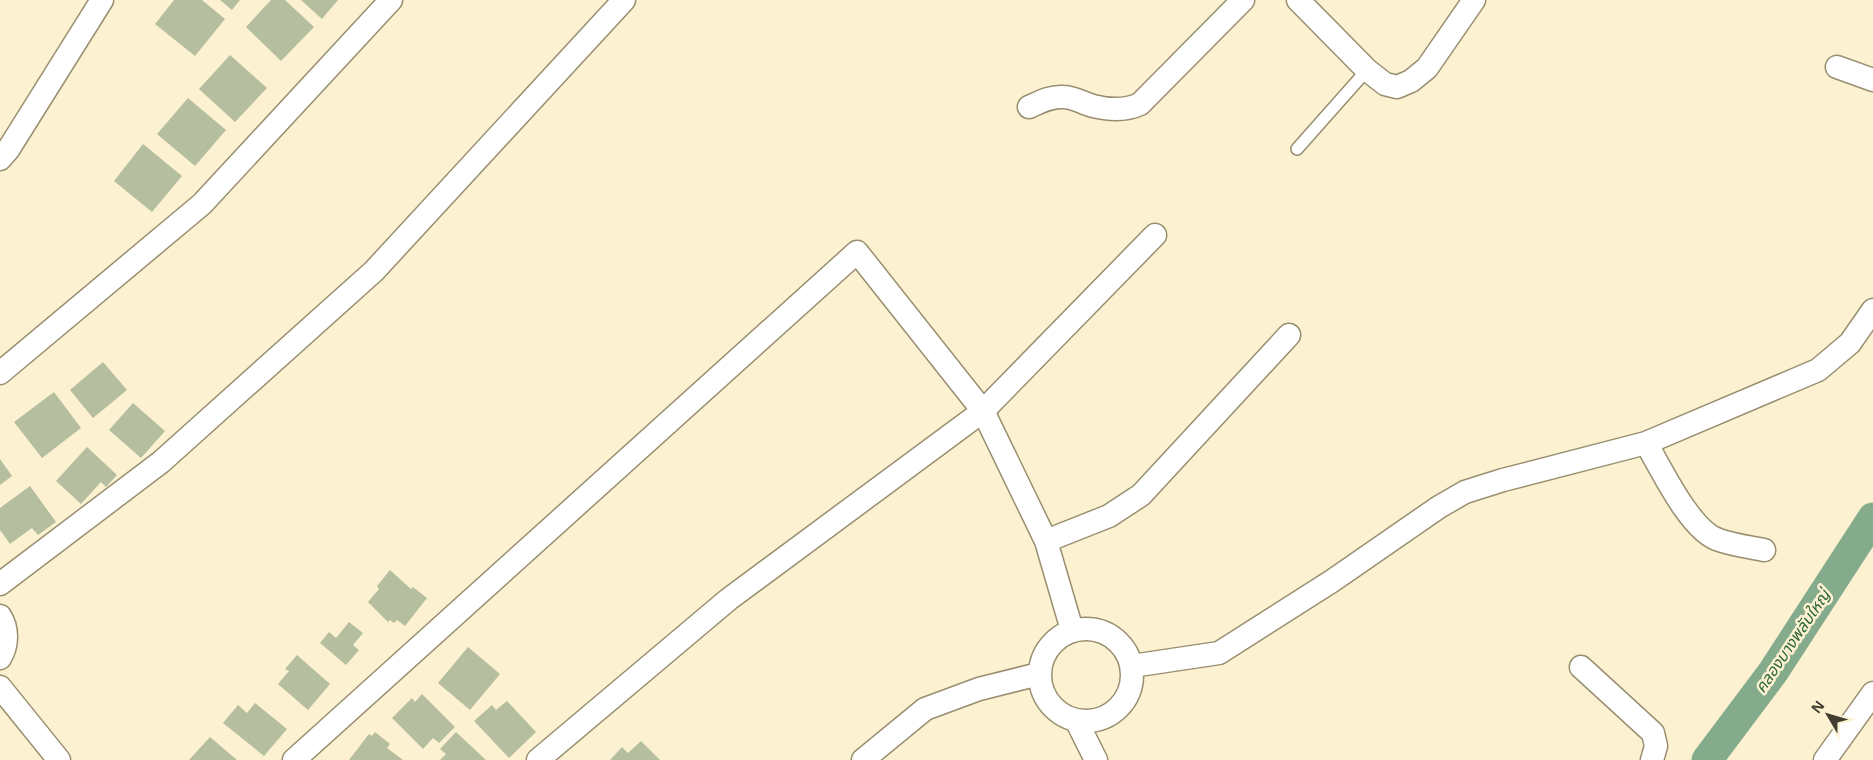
<svg xmlns="http://www.w3.org/2000/svg" width="1873" height="760" viewBox="0 0 1873 760" font-family="'Open Sans','Noto Sans Thai',sans-serif">
  <style>
    .lines { fill: none; stroke-linecap: round; stroke-linejoin: round }
    .canal { stroke: #84ab8c; stroke-width: 31 }
    .building { fill: #b5be9e }
    .service-casing { stroke: #998f70; stroke-width: 14 }
    .minor-casing { stroke: #998f70; stroke-width: 25 }
    .service { stroke: #fff; stroke-width: 11 }
    .minor { stroke: #fff; stroke-width: 22 }
    .labels { text-anchor: middle; stroke-width: 5; stroke-linejoin: round; paint-order: stroke }
    .water-label { font-size: 16px; font-style: italic; fill: #2a653b; stroke: #fcf1d0 }
  </style>
  <rect width="100%" height="100%" fill="#fcf1d0"/>
  <g class="lines">
    <path class="canal" d="M 1707,760 L 1773,672 L 1873,518"/>
  </g>
  <path class="building" d="M 174,0 L 202,0 L 225,19 L 195,56 L 155,24 Z
    M 220,0 L 240,0 L 232,10 Z
    M 271,0 L 285,0 L 314,27 L 281,61 L 246,27 Z
    M 301,0 L 338,0 L 322,19 Z
    M 230,55 L 267,88 L 235,122 L 199,89 Z
    M 188,98 L 226,130 L 195,166 L 157,134 Z
    M 143,144 L 182,176 L 152,212 L 114,181 Z
    M 103,362 L 127,390 L 93,418 L 70,390 Z
    M 54,392 L 81,428 L 42,458 L 14,422 Z
    M 133,403 L 165,431 L 141,458 L 109,430 Z
    M 87,447 L 117,475 L 106,487 L 101,482 L 81,504 L 56,481 Z
    M 0,459 L 12,476 L 0,485 Z
    M 30,486 L 56,522 L 38,535 L 32,528 L 10,544 L 0,530 L 0,508 Z
    M 390,570 L 411,589 L 413,587 L 427,598 L 405,626 L 397,620 L 394,623 L 390,620 L 388,622 L 368,602 L 379,589 L 377,586 Z
    M 349,622 L 363,633 L 353,645 L 359,650 L 346,665 L 320,643 L 329,632 L 336,638 Z
    M 468,647 L 500,674 L 470,710 L 438,683 Z
    M 297,655 L 330,684 L 308,710 L 278,684 L 289,671 L 285,669 Z
    M 422,694 L 455,727 L 439,743 L 433,738 L 423,749 L 392,718 L 412,698 L 415,702 Z
    M 507,701 L 536,732 L 509,758 L 474,721 L 492,705 L 496,710 Z
    M 255,703 L 287,729 L 264,756 L 223,723 L 238,705 L 247,713 Z
    M 375,732 L 390,744 L 387,748 L 403,760 L 349,760 L 369,734 L 372,736 Z
    M 456,732 L 486,760 L 440,760 L 446,754 L 440,749 Z
    M 210,737 L 237,760 L 189,760 Z
    M 641,741 L 660,760 L 610,760 L 622,747 L 628,753 Z"/>
  <g class="lines">
    <g class="service-casing">
      <path id="service" d="M 1297,149 L 1367,70"/>
    </g>
    <g class="minor-casing">
      <path id="minor" d="M 1298,0 L 1367,70 L 1385,84 L 1397,87 L 1411,81 L 1427,68 L 1474,0
        M 1837,67 L 1873,80
        M 1029,107 C 1040,102 1051,96 1063,97 C 1074,97 1082,103 1093,106 C 1109,110 1125,111 1140,104 L 1243,0
        M 0,159 L 8,150 L 102,0
        M 0,373 L 202,204 L 391,0
        M 1646,443 C 1661,468 1690,531 1719,540 C 1733,545 1749,547 1764,550
        M 1046,541 L 1109,516 L 1141,495 L 1289,335
        M 0,584 L 161,462 L 374,271 L 624,0
        M 0,616 C 8,628 8,645 0,658
        M1040 675a46 46 0 1 1 92 0a46 46 0 1 1-92 0Z
        M 1132,666 L 1219,653 L 1332,581 L 1439,507 L 1465,492 L 1503,480 L 1646,443 L 1818,370 L 1850,343 L 1873,310
        M 1581,667 L 1653,733 L 1656,746 L 1652,760
        M 0,687 L 59,760
        M 1076,720 L 1096,760
        M 294,760 L 857,252 L 983,411 L 1046,541 L 1072,630
        M 538,760 L 729,599 L 983,411 L 1155,235
        M 863,760 L 925,709 L 979,689 L 1039,674
        M 1825,760 L 1873,693"/>
    </g>
    <use href="#service" class="service"/>
    <use href="#minor" class="minor"/>
  </g>
  <g class="labels">
    <g class="water-label">
      <text transform="translate(1792 641) rotate(-56)" y="6">คลองบางพลับใหญ่</text>
    </g>
  </g>
  <g transform="translate(1828 715) rotate(308)" stroke="#fcf1d0" stroke-width="4" paint-order="stroke">
  <path d="M0-4L9 19L0 12L-9 19Z" fill="#403c2f"/>
  <text y="-8" font-size="14" font-weight="bold" text-anchor="middle" fill="#403c2f">N</text>
  </g>
</svg>
